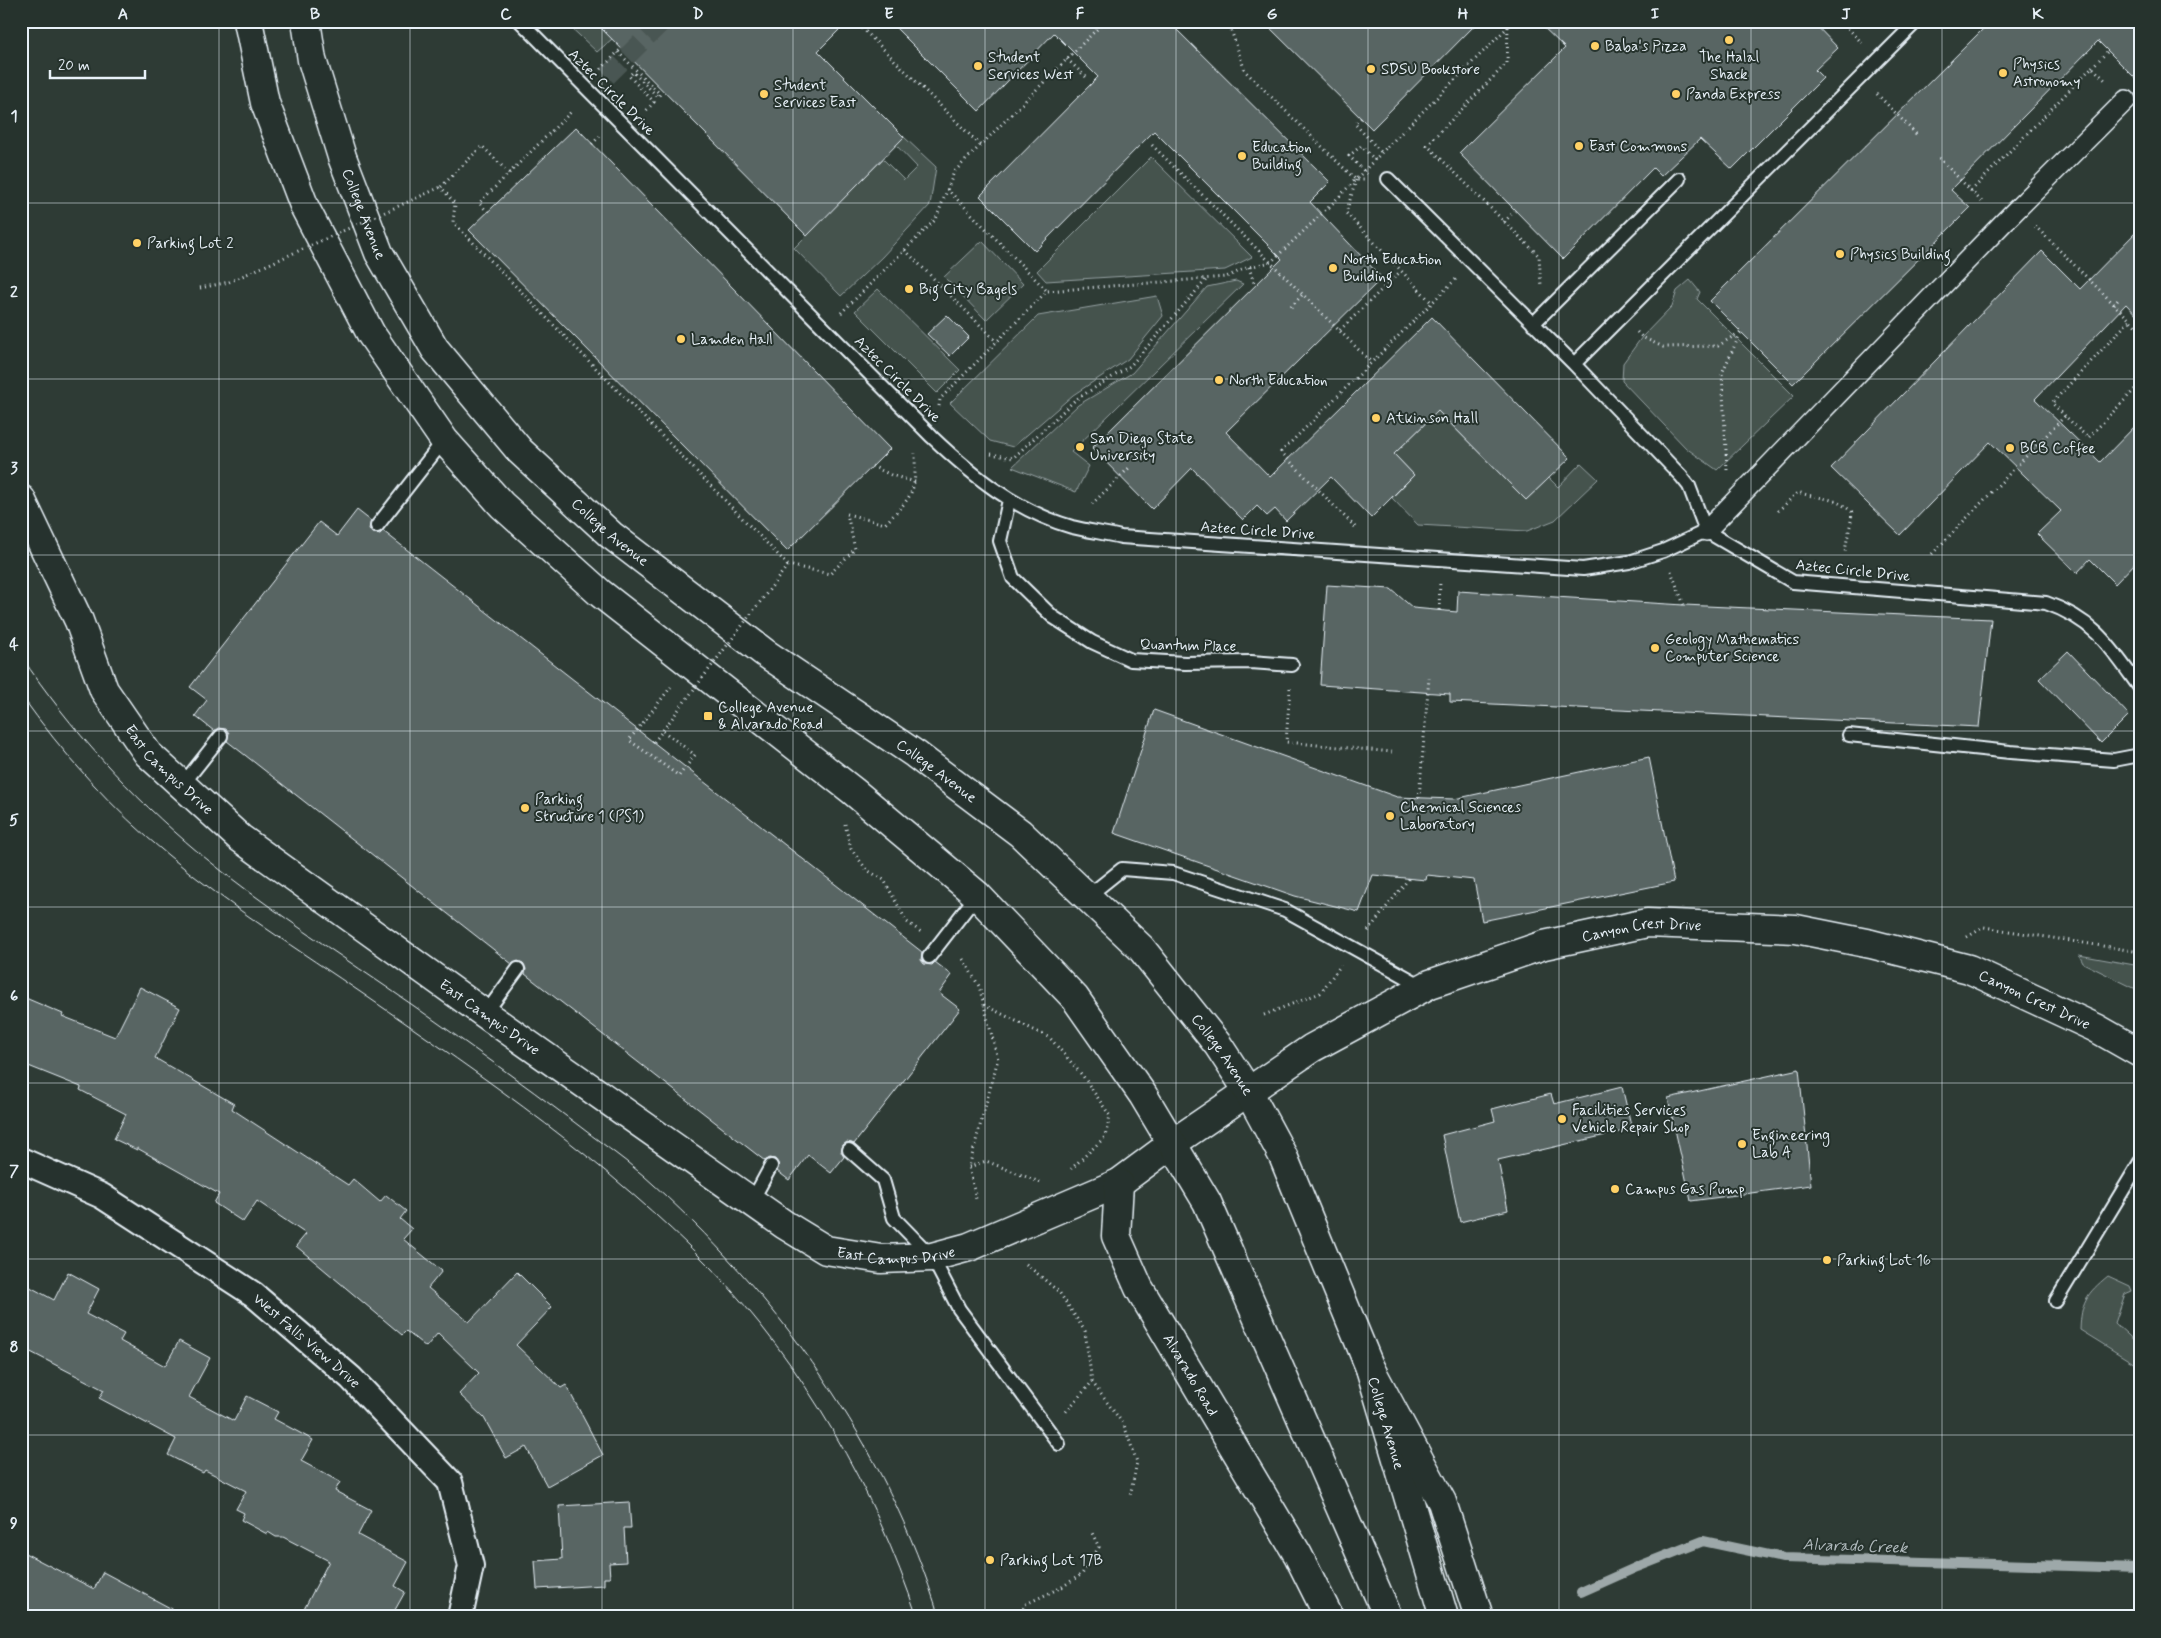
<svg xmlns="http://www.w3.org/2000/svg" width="2161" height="1638" viewBox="0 0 2161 1638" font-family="Mynerve,sans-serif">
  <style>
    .green { fill: #45524e; stroke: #96a2a3 }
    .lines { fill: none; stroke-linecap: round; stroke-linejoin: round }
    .stream { stroke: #9da8a9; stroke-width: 10 }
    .building { fill: #596563; stroke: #e8f1f8 }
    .pedestrian-tunnel { stroke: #4a5652; stroke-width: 19; stroke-dasharray: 19 9; stroke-linecap: butt }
    .service-casing { stroke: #e8f1f8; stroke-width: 16 }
    .pedestrian-casing { stroke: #e8f1f8; stroke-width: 22 }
    .minor-casing { stroke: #e8f1f8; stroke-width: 28 }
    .tertiary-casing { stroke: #e8f1f8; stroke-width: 31 }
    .primary-casing { stroke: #e8f1f8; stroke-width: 31 }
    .motorway-casing { stroke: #e8f1f8; stroke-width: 31 }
    .path { stroke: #e8f1f8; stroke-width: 3; stroke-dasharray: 1 4; stroke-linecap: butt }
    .service { stroke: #26332d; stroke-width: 12 }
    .pedestrian { stroke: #26332d; stroke-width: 19 }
    .minor { stroke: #26332d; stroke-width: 24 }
    .tertiary { stroke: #26332d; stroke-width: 28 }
    .primary { stroke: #26332d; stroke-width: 28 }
    .motorway { stroke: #26332d; stroke-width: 28 }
    .tram { stroke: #e8f1f8; stroke-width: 1 }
    .path-bridge { stroke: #e8f1f8; stroke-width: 3; stroke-dasharray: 1 4; stroke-linecap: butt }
    .grid { fill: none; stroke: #e8f1f8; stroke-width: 1; stroke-opacity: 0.55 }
    .poi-dot { fill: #ffd166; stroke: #26332d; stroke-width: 2 }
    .labels { text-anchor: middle; stroke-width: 4; stroke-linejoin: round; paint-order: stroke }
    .poi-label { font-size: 15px; fill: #e8f1f8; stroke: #26332d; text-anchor: start }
    .street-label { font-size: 15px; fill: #e8f1f8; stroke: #26332d }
    .water-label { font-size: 16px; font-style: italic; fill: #b0babd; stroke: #26332d }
    .neatline { fill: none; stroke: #e8f1f8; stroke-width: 2 }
    .grid-label { font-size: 16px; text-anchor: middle; font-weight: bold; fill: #e8f1f8 }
  </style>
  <rect width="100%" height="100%" fill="#2e3b35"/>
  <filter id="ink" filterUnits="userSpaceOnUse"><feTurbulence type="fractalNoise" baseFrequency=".02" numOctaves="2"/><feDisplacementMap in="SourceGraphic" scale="10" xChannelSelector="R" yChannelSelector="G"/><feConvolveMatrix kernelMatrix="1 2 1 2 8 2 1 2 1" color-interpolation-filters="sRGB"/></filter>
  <g filter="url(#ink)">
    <path class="green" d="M 564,21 L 594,21 L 612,39 L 597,52 Z
      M 904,137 L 936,167 L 930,205 L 882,257 L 841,296 L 794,248 L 883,159 L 904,180 L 917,167 L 896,145 Z
      M 1151,157 L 1252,257 L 1225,270 L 1046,281 L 1037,271 Z
      M 982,241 L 1023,284 L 986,320 L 944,277 Z
      M 1690,280 L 1700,292 L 1697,299 L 1794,396 L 1717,470 L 1686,448 L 1622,381 L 1623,363 L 1642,337 L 1672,306 L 1677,291 Z
      M 1236,281 L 1243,284 L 1071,452 L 1089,466 L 1076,492 L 1012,467 L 1078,405 L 1132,373 L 1207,287 Z
      M 878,289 L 960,370 L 937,393 L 855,311 Z
      M 1157,296 L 1163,316 L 1128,359 L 1073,395 L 1013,447 L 990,441 L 950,403 L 1038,316 Z
      M 1428,401 L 1526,500 L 1549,478 L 1558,487 L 1581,463 L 1598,479 L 1555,520 L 1527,531 L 1418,525 L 1392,498 L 1414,475 L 1394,454 L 1426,423 Z
      M 2079,955 L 2140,966 L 2140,991 L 2083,963 Z
      M 2108,1276 L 2130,1286 L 2132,1291 L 2125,1294 L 2115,1323 L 2140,1346 L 2140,1367 L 2080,1330 C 2081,1302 2086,1294 2108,1276 Z"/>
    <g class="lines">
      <path class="stream" d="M 1581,1592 L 1637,1567 L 1703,1541 L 1783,1558 L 2140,1568"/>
    </g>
    <path class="building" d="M 594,21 L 848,21 L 818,51 L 904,137 L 807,236 Z
      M 889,21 L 1168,21 L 1330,182 L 1310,202 L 1382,278 L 1226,432 L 1270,477 L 1432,317 L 1570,458 L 1526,500 L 1438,411 L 1394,454 L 1414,475 L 1371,518 L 1331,477 L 1286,521 L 1275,509 L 1267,516 L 1257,506 L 1243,520 L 1192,468 L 1152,509 L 1092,448 L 1282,259 L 1154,131 L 1035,251 L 980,196 L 1098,77 L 1054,33 L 979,111 Z
      M 1263,21 L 1479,21 L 1372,129 Z
      M 1537,21 L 1812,21 L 1838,48 L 1815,70 L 1823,78 L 1732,169 L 1700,139 L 1661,176 L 1653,168 L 1563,259 L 1459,153 L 1565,48 Z
      M 1991,21 L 2140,21 L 2140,83 L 2098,41 L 1951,190 L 1970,208 L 1793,384 L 1710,301 Z
      M 576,127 L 890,449 L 787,551 L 469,230 Z
      M 2140,228 L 2140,319 L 2126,304 L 2035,399 L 2100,462 L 2140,421 L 2140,558 L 2115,584 L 2090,559 L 2077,573 L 2037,534 L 2061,511 L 1990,442 L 1900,535 L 1831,468 L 2042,251 L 2080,289 Z
      M 947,315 L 969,337 L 950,356 L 927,334 Z
      M 357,510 L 371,521 L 369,529 L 372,533 L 380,534 L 383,531 L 922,952 L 921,960 L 924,964 L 932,965 L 935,962 L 952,975 L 939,993 L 960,1009 L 854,1144 L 847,1142 L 843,1145 L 841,1152 L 844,1157 L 831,1173 L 808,1155 L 789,1180 L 777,1171 L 779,1165 L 775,1159 L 770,1158 L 765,1161 L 525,974 L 526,969 L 523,963 L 518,961 L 512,964 L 227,741 L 229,733 L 226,729 L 218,728 L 214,731 L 195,716 L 207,700 L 190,687 L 319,522 L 337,536 Z
      M 1327,585 L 1391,589 L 1413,608 L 1457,612 L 1458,591 L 1684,605 L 1991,619 L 1979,727 L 1450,702 L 1450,694 L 1320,685 Z
      M 2068,651 L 2129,715 L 2101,743 L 2039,679 Z
      M 1154,710 L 1397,797 L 1454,799 L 1649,757 L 1674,882 L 1482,921 L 1474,880 L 1427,875 L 1426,880 L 1373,875 L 1359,912 L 1295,896 L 1114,833 Z
      M 140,987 L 180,1008 L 155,1058 L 234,1104 L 232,1109 L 348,1185 L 353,1179 L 380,1202 L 386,1195 L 406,1211 L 400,1219 L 412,1229 L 403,1239 L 442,1271 L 428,1288 L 469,1322 L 517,1272 L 552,1307 L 516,1345 L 561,1388 L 566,1385 L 603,1455 L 547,1486 L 526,1447 L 506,1458 L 484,1418 L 459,1394 L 479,1373 L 438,1333 L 426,1347 L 406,1331 L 402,1335 L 296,1246 L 306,1234 L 257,1201 L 243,1222 L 214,1203 L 219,1194 L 137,1148 L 137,1150 L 114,1139 L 126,1114 L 80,1090 L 81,1087 L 21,1063 L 21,996 L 63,1014 L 62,1016 L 115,1037 Z
      M 1799,1069 L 1811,1185 L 1691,1201 L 1668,1098 Z
      M 1622,1087 L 1632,1129 L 1498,1160 L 1508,1210 L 1460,1222 L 1442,1135 L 1495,1121 L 1492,1109 L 1551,1094 L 1554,1104 Z
      M 68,1272 L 99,1289 L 86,1314 L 124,1334 L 120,1341 L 165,1366 L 179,1341 L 210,1358 L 189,1397 L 234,1421 L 247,1396 L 278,1412 L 274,1419 L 313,1440 L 301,1461 L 340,1482 L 335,1491 L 371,1510 L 358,1535 L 408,1562 L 395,1586 L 405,1592 L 391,1617 L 300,1617 L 329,1561 L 283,1537 L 276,1537 L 268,1532 L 267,1534 L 241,1520 L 244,1513 L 236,1509 L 246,1491 L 205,1470 L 203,1473 L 168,1455 L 176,1439 L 99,1398 L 104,1390 L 21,1347 L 21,1282 L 54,1300 Z
      M 629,1502 L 631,1528 L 624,1528 L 626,1562 L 609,1563 L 610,1578 L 604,1578 L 604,1585 L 537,1589 L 535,1561 L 562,1559 L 559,1506 Z
      M 21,1551 L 94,1589 L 103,1572 L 187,1617 L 21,1617 Z"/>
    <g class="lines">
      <path class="pedestrian-tunnel" d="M 607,76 L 663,21"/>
      <g class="service-casing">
        <path id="service" d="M 520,21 L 932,437 C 973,476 1016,511 1072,527 C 1088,531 1105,533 1121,537 L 1583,569 L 1629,562 L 1663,551 L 1706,531 L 1793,582 L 2046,603 C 2095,620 2111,648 2140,688
          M 1388,179 L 1574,364 L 1681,476 L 1689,486 L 1706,531
          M 1533,324 L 1679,179
          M 1574,364 L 1917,21
          M 1009,500 L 1000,541 L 1013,578 L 1053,617 L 1092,642 L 1131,660 L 1185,663 L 1251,662 L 1292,665
          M 377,526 L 444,440
          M 1849,735 L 2010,752 L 2114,760 L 2140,755
          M 183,784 L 221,736
          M 1087,897 L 1122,869 L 1173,873 L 1285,910 L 1424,987
          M 929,957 L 977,895
          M 485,1014 L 518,969
          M 849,1150 L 883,1180 L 894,1218 L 932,1257 L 959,1309 L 1059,1444
          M 752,1201 L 771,1166
          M 2056,1301 L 2140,1162"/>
      </g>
      <g class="pedestrian-casing">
        <path id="pedestrian" d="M 1706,531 L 2003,223 L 2126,100"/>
      </g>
      <g class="minor-casing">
        <g id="minor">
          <path id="s1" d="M 21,1160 L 102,1196 L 253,1294 L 351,1378 L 450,1482 L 471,1566 L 460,1617"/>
        </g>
      </g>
      <g class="tertiary-casing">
        <g id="tertiary">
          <path id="s2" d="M 21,499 L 79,621 L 104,690 L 148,754 L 240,838 L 485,1014 L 785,1225 L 826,1250 L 881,1259 L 932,1257 L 969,1247 L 1119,1183 L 1173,1143 L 1312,1048 L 1430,984 L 1544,945 L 1647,923 L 1796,929 L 1871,944 L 1969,969 L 2096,1028 L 2140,1053"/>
          <path id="s3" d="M 1119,1183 L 1116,1236 L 1139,1288 L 1298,1555 L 1329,1617"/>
        </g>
      </g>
      <g class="primary-casing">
        <g id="primary">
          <path d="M 248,21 L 265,103 L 305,208 L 371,334 L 444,440 L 502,505 L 600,593 L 853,791 L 977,895 L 1075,998 L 1143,1095 L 1207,1202 L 1388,1617"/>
          <path id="s4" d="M 306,21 L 312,60 L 342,157 L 379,253 L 435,349 L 520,451 L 611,535 L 765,653 L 915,754 L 1020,833 L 1141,948 L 1218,1045 L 1248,1091 L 1283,1156 L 1370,1368 L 1444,1617"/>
        </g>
      </g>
      <g class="motorway-casing">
        <path id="motorway" d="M 1370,1368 L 1442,1502 L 1479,1617"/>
      </g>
      <path class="path" d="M 865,21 L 860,26 L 981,146
        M 1228,21 L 1245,71 L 1356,180 L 1365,180
        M 1841,21 L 1862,43
        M 1872,21 L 1879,28
        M 1508,27 L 1507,63 L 1427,145 L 1539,256 L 1541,285
        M 618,52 L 660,94 L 658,97 L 633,72 L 629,76 L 654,102 L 644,113
        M 1067,59 L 1086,77
        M 2092,67 L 2108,51
        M 601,69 L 621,49
        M 1877,94 L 1917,135
        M 1361,118 L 1355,124 L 1382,153
        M 592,144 L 600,136
        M 1152,145 L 1371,362
        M 1387,147 L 1508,27 L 1508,21
        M 1939,158 L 1984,204
        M 509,173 L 482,146 L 441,187 L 455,204 L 453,222 L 788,565 L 830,574 L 855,549 L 847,514 L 885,524 C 913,495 916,494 915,453
        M 1367,174 L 1349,156 L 1361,146 L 1375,160
        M 1356,180 L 1346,213 L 1432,303
        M 947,189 L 1047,291
        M 1971,191 L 2092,67 L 2107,82
        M 488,212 L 479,203 L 573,110
        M 1504,222 L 1515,211
        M 2035,226 L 2140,330
        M 905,250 L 997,342
        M 1249,267 L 1255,286
        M 200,288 L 229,282
        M 2114,305 L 2120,297
        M 1291,307 L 1303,294
        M 841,313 L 936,219 L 954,172 L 1105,21
        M 1340,330 L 1401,271
        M 1637,332 L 1642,337 L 1663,347 L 1718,346 L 1740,332
        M 939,406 L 940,399 L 1047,291 L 1226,277 L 1249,267 L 1271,262 L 1329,207
        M 2065,416 L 2052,403 L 2130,320
        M 991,454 L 1013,458 L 1075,400 L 1130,366 L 1207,279
        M 872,466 L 891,475 L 915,482
        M 1727,470 L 1722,373 L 1741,332
        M 1092,504 L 1129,468
        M 1778,511 L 1798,492 C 1819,500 1833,495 1852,512 C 1851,527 1846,539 1845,554
        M 1355,527 L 1281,452 L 1456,279
        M 1932,554 L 2065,416 L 2088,438 L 2140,384
        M 1671,571 L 1684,605
        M 1439,610 L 1440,580
        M 1290,688 L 1286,742 L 1392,752
        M 663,731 L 695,755 L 679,776 L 629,740 L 671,687
        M 1419,798 L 1429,678
        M 845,824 L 851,849 L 867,870 L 884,880 L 907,922 L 921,932
        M 1368,931 L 1410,877
        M 1967,937 L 1984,927 L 2140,952
        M 963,959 L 979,986 L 998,1059 L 969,1167 L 976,1199
        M 984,1005 L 1050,1038 L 1083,1076 L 1110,1116 L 1105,1137 L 1071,1169
        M 1264,1015 L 1320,993 L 1341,965
        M 969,1167 L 986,1161 L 1042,1183
        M 1026,1264 L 1059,1292 L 1085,1331 L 1092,1382 L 1064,1414
        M 1092,1382 L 1124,1425 L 1137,1462 L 1130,1496
        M 1018,1617 L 1026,1604 L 1062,1587 L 1082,1574 L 1099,1547 L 1091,1531"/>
      <use href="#service" class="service"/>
      <use href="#pedestrian" class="pedestrian"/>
      <use href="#minor" class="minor"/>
      <use href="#tertiary" class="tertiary"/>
      <use href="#primary" class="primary"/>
      <use href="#motorway" class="motorway"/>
      <path class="tram" d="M 21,656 C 71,730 130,795 198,852 C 266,908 342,956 414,1006 C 468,1044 521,1082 574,1122 C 597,1140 622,1157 644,1176 C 777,1294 887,1445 939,1617
        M 21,695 C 63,754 112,809 168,855 C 230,907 299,950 366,996 C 487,1079 609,1163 711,1268 C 804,1365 875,1490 917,1617"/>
      <path class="path-bridge" d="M 1329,207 L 1387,147
        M 229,282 L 441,187
        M 654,742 L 788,565"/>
    </g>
  </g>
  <path class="grid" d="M 219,21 L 219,1617M 410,21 L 410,1617M 602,21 L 602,1617M 793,21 L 793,1617M 985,21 L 985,1617M 1176,21 L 1176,1617M 1368,21 L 1368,1617M 1559,21 L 1559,1617M 1751,21 L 1751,1617M 1942,21 L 1942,1617M 21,203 L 2140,203M 21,379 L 2140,379M 21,555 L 2140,555M 21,731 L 2140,731M 21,907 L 2140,907M 21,1083 L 2140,1083M 21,1259 L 2140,1259M 21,1435 L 2140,1435"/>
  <g class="poi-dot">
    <circle cx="1729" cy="40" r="5"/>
    <circle cx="1595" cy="46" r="5"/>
    <circle cx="978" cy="66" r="5"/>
    <circle cx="1371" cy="69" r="5"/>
    <circle cx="2003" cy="73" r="5"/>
    <circle cx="764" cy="94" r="5"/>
    <circle cx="1676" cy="94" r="5"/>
    <circle cx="1579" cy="146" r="5"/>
    <circle cx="1242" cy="156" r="5"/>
    <circle cx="137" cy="243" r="5"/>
    <circle cx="1840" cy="254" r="5"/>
    <circle cx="1333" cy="268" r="5"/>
    <circle cx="909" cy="289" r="5"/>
    <circle cx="681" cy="339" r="5"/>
    <circle cx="1219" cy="380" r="5"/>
    <circle cx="1376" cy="418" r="5"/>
    <circle cx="1080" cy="447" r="5"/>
    <circle cx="2010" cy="448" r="5"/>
    <circle cx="1655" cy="648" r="5"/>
    <rect x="703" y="711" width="10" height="10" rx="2.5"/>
    <circle cx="525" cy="808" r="5"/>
    <circle cx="1390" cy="816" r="5"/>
    <circle cx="1562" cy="1119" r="5"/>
    <circle cx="1742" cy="1144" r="5"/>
    <circle cx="1615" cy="1189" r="5"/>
    <circle cx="1827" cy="1260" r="5"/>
    <circle cx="990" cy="1560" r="5"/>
  </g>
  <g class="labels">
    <g class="poi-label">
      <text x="1605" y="51">Baba's Pizza</text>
      <text x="988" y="62">Student<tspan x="988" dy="17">Services West</tspan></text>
      <text x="1729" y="62" text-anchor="middle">The Halal<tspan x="1729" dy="17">Shack</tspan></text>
      <text x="2013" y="69">Physics<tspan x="2013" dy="17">Astronomy</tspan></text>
      <text x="1381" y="74">SDSU Bookstore</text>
      <text x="774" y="90">Student<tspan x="774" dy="17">Services East</tspan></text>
      <text x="1686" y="99">Panda Express</text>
      <text x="1589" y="151">East Commons</text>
      <text x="1252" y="152">Education<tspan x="1252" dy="17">Building</tspan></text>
      <text x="147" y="248">Parking Lot 2</text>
      <text x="1850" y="259">Physics Building</text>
      <text x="1343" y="264">North Education<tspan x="1343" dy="17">Building</tspan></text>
      <text x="919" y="294">Big City Bagels</text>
      <text x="691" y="344">Lamden Hall</text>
      <text x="1229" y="385">North Education</text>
      <text x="1386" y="423">Atkinson Hall</text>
      <text x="1090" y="443">San Diego State<tspan x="1090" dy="17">University</tspan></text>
      <text x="2020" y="453">BCB Coffee</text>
      <text x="1665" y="644">Geology Mathematics<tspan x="1665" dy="17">Computer Science</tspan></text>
      <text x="718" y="712">College Avenue<tspan x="718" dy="17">&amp; Alvarado Road</tspan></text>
      <text x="535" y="804">Parking<tspan x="535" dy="17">Structure 1 (PS1)</tspan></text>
      <text x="1400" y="812">Chemical Sciences<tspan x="1400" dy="17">Laboratory</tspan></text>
      <text x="1572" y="1115">Facilities Services<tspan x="1572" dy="17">Vehicle Repair Shop</tspan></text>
      <text x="1752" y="1140">Engineering<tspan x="1752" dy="17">Lab A</tspan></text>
      <text x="1625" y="1194">Campus Gas Pump</text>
      <text x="1837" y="1265">Parking Lot 16</text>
      <text x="1000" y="1565">Parking Lot 17B</text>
    </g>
    <g class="street-label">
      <text transform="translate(612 92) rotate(45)" y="5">Aztec Circle Drive</text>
      <text dy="5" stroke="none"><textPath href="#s4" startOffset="202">College Avenue</textPath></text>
      <text transform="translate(898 379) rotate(45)" y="5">Aztec Circle Drive</text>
      <text transform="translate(1258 530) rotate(4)" y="5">Aztec Circle Drive</text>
      <text dy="5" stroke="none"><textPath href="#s4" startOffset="609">College Avenue</textPath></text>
      <text transform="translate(1853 570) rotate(6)" y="5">Aztec Circle Drive</text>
      <text transform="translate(1188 645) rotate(1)" y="5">Quantum Place</text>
      <text dy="5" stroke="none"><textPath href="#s2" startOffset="312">East Campus Drive</textPath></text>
      <text dy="5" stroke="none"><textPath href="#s4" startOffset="1014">College Avenue</textPath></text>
      <text dy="5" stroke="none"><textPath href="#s2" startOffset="2025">Canyon Crest Drive</textPath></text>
      <text dy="5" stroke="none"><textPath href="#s2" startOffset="2430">Canyon Crest Drive</textPath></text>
      <text dy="5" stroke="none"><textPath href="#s2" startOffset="718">East Campus Drive</textPath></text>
      <text dy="5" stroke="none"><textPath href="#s4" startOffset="1419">College Avenue</textPath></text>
      <text dy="5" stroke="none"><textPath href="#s2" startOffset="1198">East Campus Drive</textPath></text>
      <text dy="5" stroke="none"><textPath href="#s1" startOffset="340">West Falls View Drive</textPath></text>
      <text dy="5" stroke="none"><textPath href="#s3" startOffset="211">Alvarado Road</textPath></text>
      <text dy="5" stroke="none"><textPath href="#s4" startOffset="1824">College Avenue</textPath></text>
    </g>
    <g class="water-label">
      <text transform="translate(1855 1545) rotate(2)" y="6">Alvarado Creek</text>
    </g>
  </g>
  <rect width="2161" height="1638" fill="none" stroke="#26332d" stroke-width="55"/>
  <path d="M50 70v8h95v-8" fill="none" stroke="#e8f1f8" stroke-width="2.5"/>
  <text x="58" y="70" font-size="15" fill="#e8f1f8" stroke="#26332d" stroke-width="4" paint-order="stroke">20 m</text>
  <rect x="28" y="28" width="2106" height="1582" class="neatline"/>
  <g class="grid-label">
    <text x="123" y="19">A</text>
    <text x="315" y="19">B</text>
    <text x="506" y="19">C</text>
    <text x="698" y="19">D</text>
    <text x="889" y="19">E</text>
    <text x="1080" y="19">F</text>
    <text x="1272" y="19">G</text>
    <text x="1463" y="19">H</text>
    <text x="1655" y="19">I</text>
    <text x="1846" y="19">J</text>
    <text x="2038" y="19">K</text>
    <text x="14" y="121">1</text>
    <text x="14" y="297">2</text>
    <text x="14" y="473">3</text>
    <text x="14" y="649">4</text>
    <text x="14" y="825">5</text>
    <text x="14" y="1001">6</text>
    <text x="14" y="1176">7</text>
    <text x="14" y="1352">8</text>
    <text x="14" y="1528">9</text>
  </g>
</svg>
